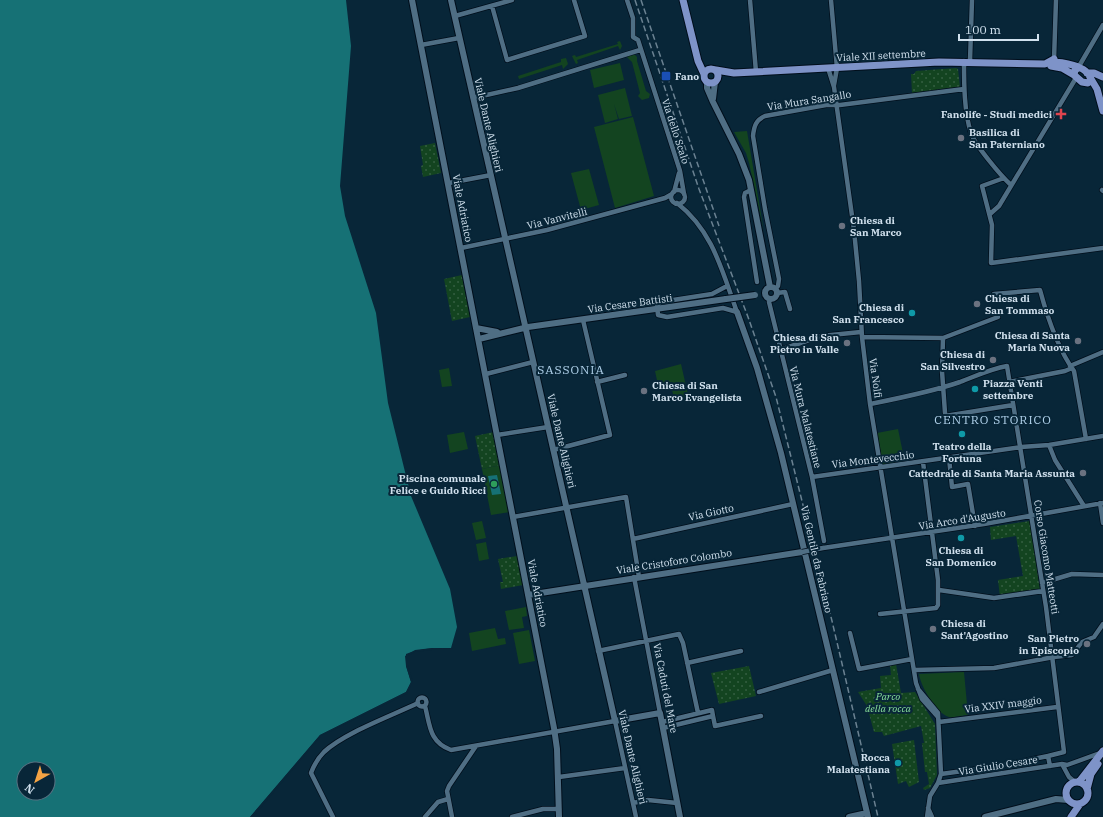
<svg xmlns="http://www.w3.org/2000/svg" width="1103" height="817" viewBox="0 0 1103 817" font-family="'IBM Plex Serif',serif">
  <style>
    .grass { fill: url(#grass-dots) }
    .garden { fill: #134420 }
    .water { fill: #167175; fill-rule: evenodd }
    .pier { fill: #082638 }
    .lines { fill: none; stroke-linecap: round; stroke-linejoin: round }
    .minor-casing { stroke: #000e1b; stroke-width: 6 }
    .tertiary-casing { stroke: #000e1b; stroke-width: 8 }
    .primary-casing { stroke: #000e1b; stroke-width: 9 }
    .minor { stroke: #4f6e84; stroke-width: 4.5 }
    .tertiary { stroke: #4f6e84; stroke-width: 6 }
    .primary { stroke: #7e93c8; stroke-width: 7 }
    .rail { stroke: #6b8292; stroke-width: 1.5; stroke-dasharray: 6 3; stroke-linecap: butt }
    .minor-bridge-casing { stroke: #000e1b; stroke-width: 6; stroke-linecap: butt }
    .tertiary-bridge-casing { stroke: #000e1b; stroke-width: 8; stroke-linecap: butt }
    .minor-bridge { stroke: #4f6e84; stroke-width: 4.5 }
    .tertiary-bridge { stroke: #4f6e84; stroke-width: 6 }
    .transit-dot { fill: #1a4fb4; stroke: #082638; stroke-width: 1.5 }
    .health-dot { fill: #e0444e; stroke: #082638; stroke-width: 1.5 }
    .worship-dot { fill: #6b7280; stroke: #082638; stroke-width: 1.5 }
    .culture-dot { fill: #0f9aa8; stroke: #082638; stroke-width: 1.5 }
    .leisure-dot { fill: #2e9e5b; stroke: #082638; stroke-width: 1.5 }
    .labels { text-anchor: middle; stroke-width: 4; stroke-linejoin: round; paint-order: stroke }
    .street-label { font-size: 10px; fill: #d1e1ee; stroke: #082638 }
    .poi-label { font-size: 10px; font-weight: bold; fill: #d1e1ee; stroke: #082638; text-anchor: end }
    .park-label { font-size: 10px; font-style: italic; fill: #8ae19b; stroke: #082638 }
    .quarter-label { font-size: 12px; letter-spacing: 1px; fill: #b0d1ea; stroke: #082638 }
  </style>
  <defs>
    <pattern id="grass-dots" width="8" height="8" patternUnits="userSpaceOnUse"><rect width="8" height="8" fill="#134420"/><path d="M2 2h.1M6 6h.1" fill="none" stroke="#345f41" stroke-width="1.8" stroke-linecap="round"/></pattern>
  </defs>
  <rect width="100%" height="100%" fill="#082638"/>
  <path class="grass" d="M 956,68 L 958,69 L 960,87 L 912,93 L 911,74 L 914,74 L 916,71 Z
    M 435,143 L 441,173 L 423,177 L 421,166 L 423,165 L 420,146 Z
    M 462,275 L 470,317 L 452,321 L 444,279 Z
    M 494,432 L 501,465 L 482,469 L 475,436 Z
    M 1030,521 L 1040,590 L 1000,597 L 998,580 L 1023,576 L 1016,536 L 991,540 L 990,527 Z
    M 517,556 L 523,585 L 501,589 L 500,582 L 503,582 L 498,559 Z
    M 896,664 L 901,693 L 915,692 L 935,724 L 937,775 L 930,788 L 924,790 L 923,788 L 929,784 L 927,772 L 925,772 L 922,743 L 924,743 L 921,726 L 884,736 L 882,732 L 874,732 L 867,706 L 858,692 L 881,688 L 880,676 L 891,675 L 890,665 Z
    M 749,666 L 756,696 L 719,704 L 711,673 Z
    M 914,740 L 919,782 L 909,787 L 906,781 L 898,784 L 892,744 Z"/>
  <path class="garden" d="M 620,41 L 622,46 L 620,50 L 618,46 L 577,60 L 578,63 L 576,64 L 572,56 L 575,55 L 576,57 L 618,44 L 617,42 Z
    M 633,53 L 637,57 L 637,61 L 646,91 L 650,94 L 649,98 L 642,100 L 638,96 L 640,93 L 632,62 L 627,57 Z
    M 566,58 L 568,64 L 563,69 L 562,65 L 519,79 L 518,76 L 561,62 L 561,59 Z
    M 620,63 L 624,80 L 594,88 L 590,70 Z
    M 625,88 L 632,116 L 619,119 L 614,104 L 618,119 L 605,123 L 598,95 Z
    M 633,117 L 654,196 L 615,208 L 594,127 Z
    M 747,131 L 764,232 L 749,163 L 746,153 L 734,132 Z
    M 589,169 L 599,205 L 581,210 L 571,173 Z
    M 681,364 L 689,399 L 675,402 L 670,382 L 658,385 L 655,371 Z
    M 449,368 L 452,386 L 442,387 L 439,370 Z
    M 898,429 L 905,463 L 883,466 L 877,433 Z
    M 464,432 L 468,449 L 450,453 L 447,435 Z
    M 501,465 L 510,512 L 491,515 L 482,469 Z
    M 482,521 L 486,538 L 476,540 L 472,523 Z
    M 486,542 L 489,559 L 479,561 L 476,544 Z
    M 526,607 L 527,616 L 522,617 L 524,628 L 509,630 L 505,611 Z
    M 495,628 L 498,639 L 505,638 L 506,644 L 472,651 L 469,633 Z
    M 529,630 L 535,661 L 519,664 L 513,633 Z
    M 964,672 L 968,715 C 963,715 954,718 949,717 C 936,713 921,687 919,674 Z"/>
  <path class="water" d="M 0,0 L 346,0 L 351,46 L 340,186 L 345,216 L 376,313 L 388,403 L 411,496 L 450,589 L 457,627 L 451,648 C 435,648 420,648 406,654 L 406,666 L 411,682 L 406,692 L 320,735 L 250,817 L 0,817 ZM 24,769 L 48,769 L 48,793 L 24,793 Z
    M 497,475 L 501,494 L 492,495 L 488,476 Z"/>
  <path class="pier" d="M 432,648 L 453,649 L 451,650 L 432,650 L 415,652 L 408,656 L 408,665 L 413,682 L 407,694 L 321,736 L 253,817 L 250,817 L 320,735 L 406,692 L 411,682 L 406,666 L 405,656 L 415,650 Z"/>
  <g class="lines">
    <g class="minor-casing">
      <path id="minor" d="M 627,0 L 633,18 L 633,37 L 638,40 L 680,171 L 684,194
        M 750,0 L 756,72
        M 831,0 L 837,68 L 834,85
        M 492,6 L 507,60 L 585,36 L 574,0
        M 455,16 L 512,0
        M 421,45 L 459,38
        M 1054,60 L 1056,0
        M 964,61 C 964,83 964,112 971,133 C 975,145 1001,176 1011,185
        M 970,61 L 972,0
        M 828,68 L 834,87 L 854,230 L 859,281 L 862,337 L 870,404 L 916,683 L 922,699 L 938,717
        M 1078,68 L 1103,25
        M 473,98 L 518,88 L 640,50
        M 1004,178 L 982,186 L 992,225 L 991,263 L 1103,248
        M 449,183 L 491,175
        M 751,190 L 745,193 L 744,197 L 757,282
        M 1102,190 L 1103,191
        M671 197a7 7 0 1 1 14 0a7 7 0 1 1-14 0Z
        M 674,192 L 679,173
        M 677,203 C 713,231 722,271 737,312
        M 990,214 L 999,206 L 1076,78
        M 461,248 L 547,230 L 665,198 L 672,194
        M 727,286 L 712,294 L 660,302 L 657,306 L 658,315 L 667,317 L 723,308 L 737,312
        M 775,289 L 778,286 L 779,279 L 765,209 L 753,136 C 754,126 756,120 765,116 L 826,105 L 840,105 L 964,89
        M 777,293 L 785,292 L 790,309
        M 994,294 L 1040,290 C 1047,316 1058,349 1074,371 L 1086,439
        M 770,299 L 769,302 L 812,477 L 824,541
        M 862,337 L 943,338 L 998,317
        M 943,338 L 942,371 L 945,413
        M 780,350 L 821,336 L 861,332
        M 1070,366 L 1103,352
        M 486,374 L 533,362
        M 597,382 L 625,375
        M 1009,382 L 1065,371 L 1072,368
        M 870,404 C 900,398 931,392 960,382 C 976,376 990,369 1007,366 L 1046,607 L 1064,752 L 1048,756
        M 945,416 L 1013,405
        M 497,435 L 548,427
        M 1049,445 L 1055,460 L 1084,506
        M 553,450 L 610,435 L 583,320
        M 949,458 L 952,487 L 968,484 L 975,526
        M 812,477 L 1021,447 L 1049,445 L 1103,436
        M 1100,503 L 1103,523
        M 513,517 L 626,497 L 639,577
        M 633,539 L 793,504
        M 823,548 L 984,524 L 1103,503
        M 634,577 L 660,713
        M 1042,583 L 1072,574 L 1103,575
        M 939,590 L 994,598 L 1043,591
        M 880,614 L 936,608 L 938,605 L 938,580 L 923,462
        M 850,633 L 859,669 L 912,659
        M 598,651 L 679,634 L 683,643 L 698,713
        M 687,663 L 741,651
        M 914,670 L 994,668 L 1054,657 L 1072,655 L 1082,642 L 1094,637 L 1103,624
        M 918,689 L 938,713 L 941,774 L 938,783 L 930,796 L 927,817
        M 759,692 L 833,670
        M417.5 702a4.5 4.5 0 1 1 9 0a4.5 4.5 0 1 1-9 0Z
        M 425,706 C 430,725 429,742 451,750 L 615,721 L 636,817
        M 713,716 L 715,726 L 761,716
        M 662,722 L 712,710 L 713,716 L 663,728
        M 939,722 L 1057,707
        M 1062,764 L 1069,777 L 1075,782
        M 941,774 L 999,766 L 1048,756 L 1050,766
        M 559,777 L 625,768
        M 938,783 L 1062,764 L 1067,765 L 1100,753
        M 633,803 L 648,800 L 677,803
        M 928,808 L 932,817
        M 333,817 L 311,773 C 314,765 318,758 324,752 C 344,733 391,716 418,703
        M 425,817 L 438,802 L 448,799
        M 452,817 L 447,791 L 449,786 L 476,746
        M 512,817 L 543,809 L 559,809"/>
    </g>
    <g class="tertiary-casing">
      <path id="tertiary" d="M 412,0 L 554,728 L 557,749 L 559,817
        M 451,0 L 615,721 L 660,713 L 680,817
        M 707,82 L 707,88 L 713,102 L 739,154 L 749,180 L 770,287
        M 713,99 L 715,82
        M765 293a6 6 0 1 1 12 0a6 6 0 1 1-12 0Z
        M 737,312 L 757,368 L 781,453 L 868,817
        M 476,328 L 497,332
        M 479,339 L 528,327 L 726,299
        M 528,595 L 802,552
        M 849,817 L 867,813
        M 985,817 L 1056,799 L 1068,800"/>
    </g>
    <g class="primary-casing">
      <path id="primary" d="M 683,0 L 698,61 L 704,74
        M 1049,62 C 1062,62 1087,65 1091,79 L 1088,83 L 1082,82 L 1074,75 L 1075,70 L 1078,68
        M 1051,66 L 1062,68 L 1074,75
        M704 76a7 7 0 1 1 14 0a7 7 0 1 1-14 0Z
        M 716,70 L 734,73 L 939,62 L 1045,64 L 1054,59
        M 1087,73 L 1094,73 L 1103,77
        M 1091,79 L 1097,89 L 1103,111
        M1066 793a11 11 0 1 1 22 0a11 11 0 1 1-22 0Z
        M 1079,782 L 1103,751
        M 1087,789 L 1091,774 L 1098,764
        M 1071,817 L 1080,804"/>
    </g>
    <use href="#minor" class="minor"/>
    <use href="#tertiary" class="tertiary"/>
    <use href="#primary" class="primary"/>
    <path class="rail" d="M 635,0 L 699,189 L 748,317 L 776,397 L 832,621 L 878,817
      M 641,0 L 719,226"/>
    <g class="minor-bridge-casing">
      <path id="minor-bridge" d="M 802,552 L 823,548"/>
    </g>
    <g class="tertiary-bridge-casing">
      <path id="tertiary-bridge" d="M 726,299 L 755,295"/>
    </g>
    <use href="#minor-bridge" class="minor-bridge"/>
    <use href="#tertiary-bridge" class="tertiary-bridge"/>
  </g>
  <rect class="transit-dot" x="661" y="71" width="10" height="10" rx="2"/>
  <path class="health-dot" d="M1059 108h4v4h4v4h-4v4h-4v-4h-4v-4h4z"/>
  <g class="worship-dot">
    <circle cx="961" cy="138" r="4"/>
    <circle cx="842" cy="226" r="4"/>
    <circle cx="977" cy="304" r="4"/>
    <circle cx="1078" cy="341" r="4"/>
    <circle cx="847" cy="343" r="4"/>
    <circle cx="993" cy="360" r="4"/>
    <circle cx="644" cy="391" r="4"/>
    <circle cx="1083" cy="473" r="4"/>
    <circle cx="933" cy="629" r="4"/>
    <circle cx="1087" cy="644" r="4"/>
  </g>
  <g class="culture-dot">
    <circle cx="912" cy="313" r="4"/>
    <circle cx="975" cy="389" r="4"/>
    <circle cx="962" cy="434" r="4"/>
    <circle cx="961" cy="538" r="4"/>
    <circle cx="898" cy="763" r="4"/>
  </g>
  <circle class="leisure-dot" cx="494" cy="484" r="4"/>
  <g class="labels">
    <g class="street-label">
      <text transform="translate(881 55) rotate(-3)" y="4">Viale XII settembre</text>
      <text transform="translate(809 100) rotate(-9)" y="4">Via Mura Sangallo</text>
      <text transform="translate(489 125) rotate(77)" y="4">Viale Dante Alighieri</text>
      <text transform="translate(676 131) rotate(72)" y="4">Via dello Scalo</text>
      <text transform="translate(463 208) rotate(79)" y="4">Viale Adriatico</text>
      <text transform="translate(557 218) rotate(-14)" y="4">Via Vanvitelli</text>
      <text transform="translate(630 303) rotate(-8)" y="4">Via Cesare Battisti</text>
      <text transform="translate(876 378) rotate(82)" y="4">Via Nolfi</text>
      <text transform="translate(806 417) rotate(76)" y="4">Via Mura Malatestiane</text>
      <text transform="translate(562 441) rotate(77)" y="4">Viale Dante Alighieri</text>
      <text transform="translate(873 459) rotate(-7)" y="4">Via Montevecchio</text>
      <text transform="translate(711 512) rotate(-12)" y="4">Via Giotto</text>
      <text transform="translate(962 519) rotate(-9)" y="4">Via Arco d'Augusto</text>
      <text transform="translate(1047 557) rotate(81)" y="4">Corso Giacomo Matteotti</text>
      <text transform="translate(817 559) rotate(77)" y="4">Via Gentile da Fabriano</text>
      <text transform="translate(674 561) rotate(-9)" y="4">Viale Cristoforo Colombo</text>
      <text transform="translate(538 593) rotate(79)" y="4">Viale Adriatico</text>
      <text transform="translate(666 688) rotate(79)" y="4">Via Caduti del Mare</text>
      <text transform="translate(1003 704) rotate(-7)" y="4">Via XXIV maggio</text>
      <text transform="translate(633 757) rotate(77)" y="4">Viale Dante Alighieri</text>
      <text transform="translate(998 765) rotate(-9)" y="4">Via Giulio Cesare</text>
    </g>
    <g class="poi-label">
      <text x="675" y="80" text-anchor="start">Fano</text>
      <text x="1052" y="118">Fanolife - Studi medici</text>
      <text x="969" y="136" text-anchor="start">Basilica di<tspan x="969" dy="12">San Paterniano</tspan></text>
      <text x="850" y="224" text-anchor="start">Chiesa di<tspan x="850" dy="12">San Marco</tspan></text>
      <text x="985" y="302" text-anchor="start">Chiesa di<tspan x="985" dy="12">San Tommaso</tspan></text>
      <text x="904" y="311">Chiesa di<tspan x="904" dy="12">San Francesco</tspan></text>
      <text x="1070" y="339">Chiesa di Santa<tspan x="1070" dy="12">Maria Nuova</tspan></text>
      <text x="839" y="341">Chiesa di San<tspan x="839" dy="12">Pietro in Valle</tspan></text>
      <text x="985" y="358">Chiesa di<tspan x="985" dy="12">San Silvestro</tspan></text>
      <text x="983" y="387" text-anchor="start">Piazza Venti<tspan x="983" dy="12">settembre</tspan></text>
      <text x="652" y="389" text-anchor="start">Chiesa di San<tspan x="652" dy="12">Marco Evangelista</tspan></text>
      <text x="962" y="450" text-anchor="middle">Teatro della<tspan x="962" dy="12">Fortuna</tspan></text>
      <text x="1075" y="477">Cattedrale di Santa Maria Assunta</text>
      <text x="486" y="482">Piscina comunale<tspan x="486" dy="12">Felice e Guido Ricci</tspan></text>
      <text x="961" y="554" text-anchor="middle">Chiesa di<tspan x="961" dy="12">San Domenico</tspan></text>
      <text x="941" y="627" text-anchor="start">Chiesa di<tspan x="941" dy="12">Sant'Agostino</tspan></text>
      <text x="1079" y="642">San Pietro<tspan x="1079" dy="12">in Episcopio</tspan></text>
      <text x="890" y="761">Rocca<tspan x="890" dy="12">Malatestiana</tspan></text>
    </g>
    <g class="park-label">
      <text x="888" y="700">Parco<tspan x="888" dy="12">della rocca</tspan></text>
    </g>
    <g class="quarter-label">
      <text x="571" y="374">SASSONIA</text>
      <text x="993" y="424">CENTRO STORICO</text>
    </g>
  </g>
  <g transform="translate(36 781) rotate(219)"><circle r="19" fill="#082638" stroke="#587181"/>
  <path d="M0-3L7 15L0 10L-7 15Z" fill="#f4a444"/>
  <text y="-6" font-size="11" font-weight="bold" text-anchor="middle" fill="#d1e1ee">N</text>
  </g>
  <path d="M959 34v6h79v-6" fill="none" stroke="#d1e1ee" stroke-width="2"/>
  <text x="965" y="34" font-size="12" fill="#d1e1ee" stroke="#082638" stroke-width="3" paint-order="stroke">100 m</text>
</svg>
